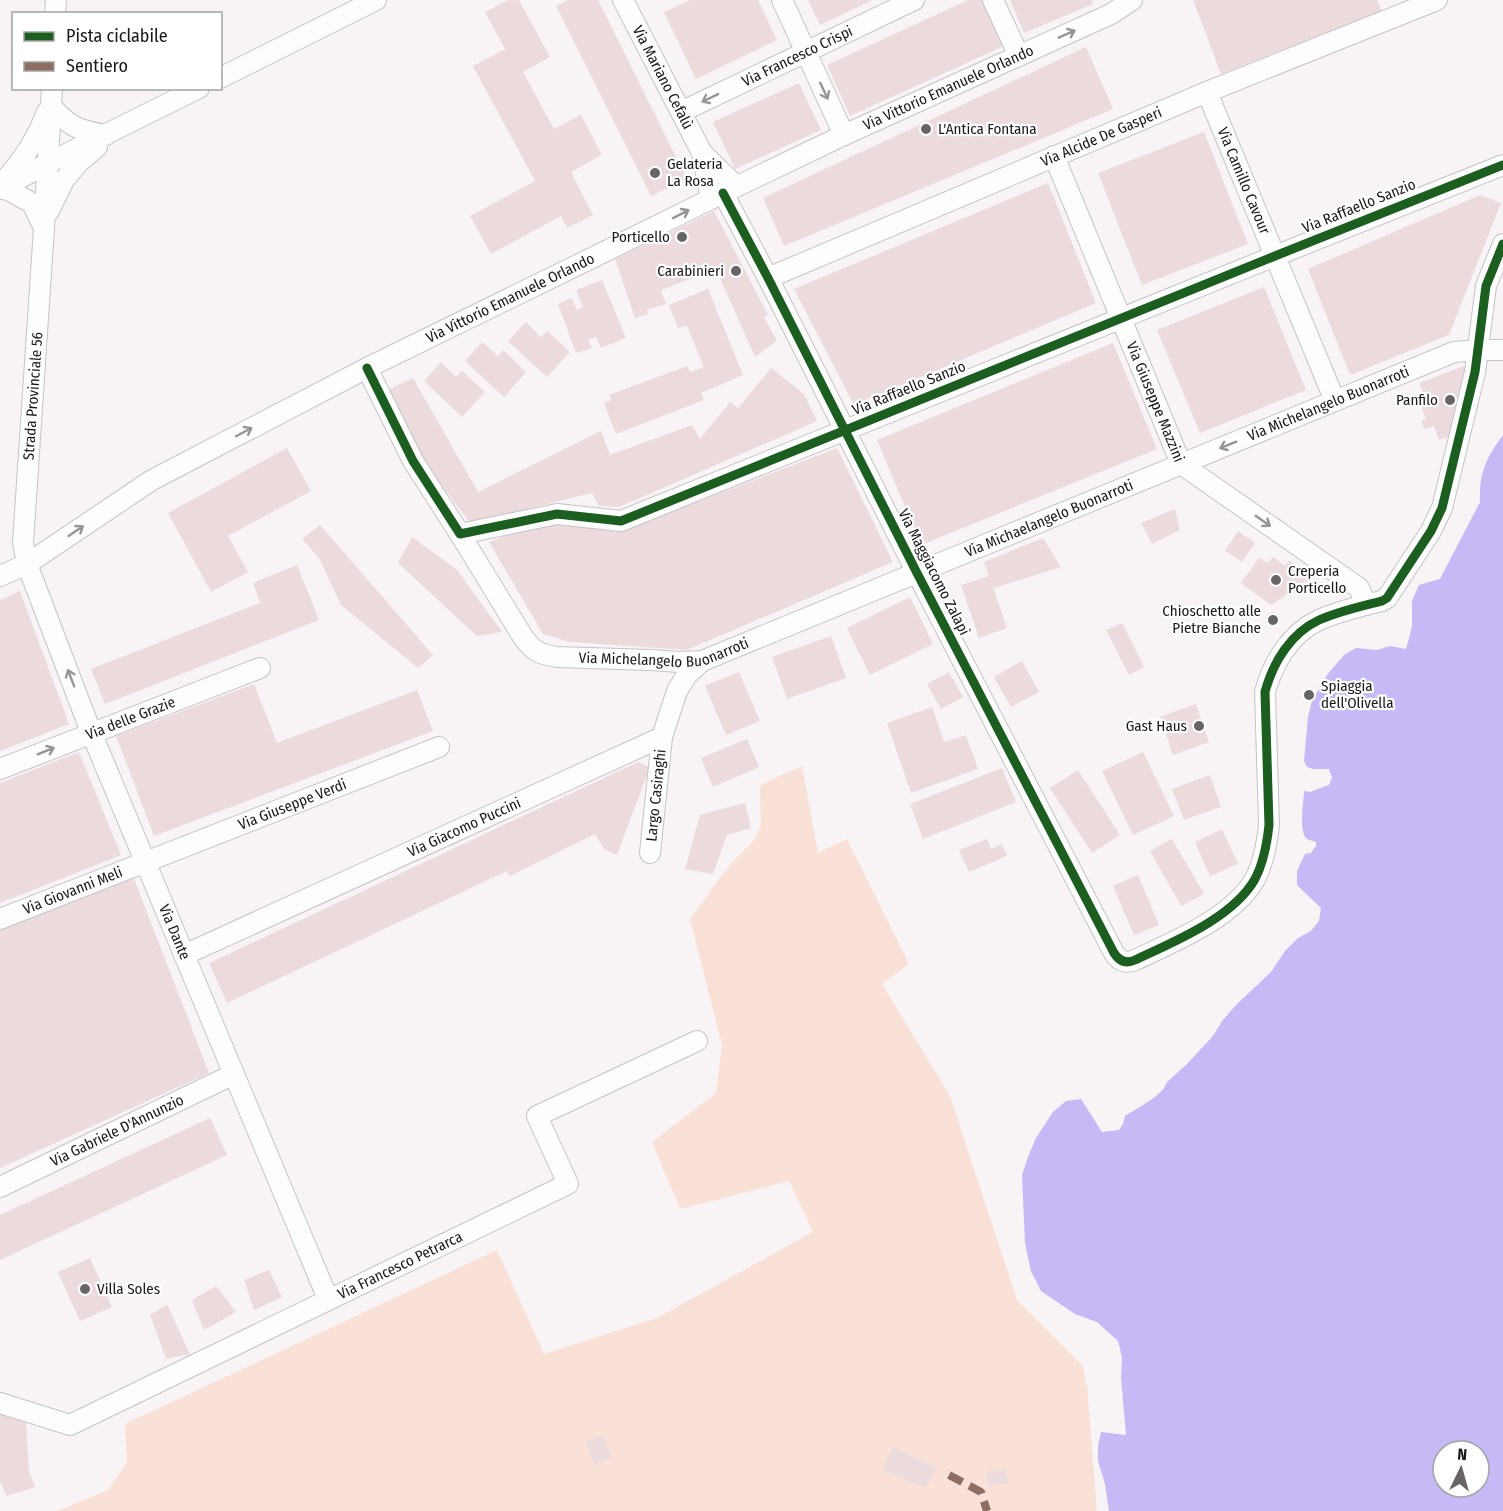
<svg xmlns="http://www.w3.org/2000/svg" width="1503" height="1511" viewBox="0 0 1503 1511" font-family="'Fira Sans Condensed',sans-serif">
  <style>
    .green { fill: #f9e1d8 }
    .water { fill: #c6b9f5; fill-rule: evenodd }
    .building { fill: #ecdbdc }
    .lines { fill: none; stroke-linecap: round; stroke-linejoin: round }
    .minor-casing { stroke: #c6c3c5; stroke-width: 22 }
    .minor { stroke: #fefdfe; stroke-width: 20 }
    .quiet { stroke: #8d6e63; stroke-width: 8; stroke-dasharray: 15 8; stroke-linecap: butt }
    .cycleway-casing { stroke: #fff; stroke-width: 13 }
    .cycleway { stroke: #1b5e20; stroke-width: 9 }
    .oneway { stroke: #979696 }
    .poi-dot { fill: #686465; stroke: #fff; stroke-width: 2 }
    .labels { text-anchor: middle; stroke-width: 4.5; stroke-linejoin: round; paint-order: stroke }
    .street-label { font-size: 15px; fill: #1a1718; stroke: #fff }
    .poi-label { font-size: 15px; fill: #1a1718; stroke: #fff; text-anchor: start }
  </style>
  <rect width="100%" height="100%" fill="#f8f3f5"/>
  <path class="green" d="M 802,766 L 818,853 L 847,839 L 909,964 L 882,984 L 950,1096 L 1017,1300 L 1082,1365 L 1087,1386 L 1097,1511 L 57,1511 L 108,1490 L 127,1462 L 125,1424 L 497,1250 L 544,1354 L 657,1318 L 813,1232 L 789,1181 L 680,1209 L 652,1142 L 716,1093 L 722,1045 L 690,919 L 729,866 L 754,840 L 761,825 L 760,785 Z"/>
  <path class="water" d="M 1503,435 L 1503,1511 L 1109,1511 L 1105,1484 L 1098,1461 L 1098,1446 L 1101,1432 L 1126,1435 L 1121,1378 L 1122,1357 L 1118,1341 L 1097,1322 L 1075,1314 L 1041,1291 L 1031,1271 L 1025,1243 L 1022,1175 L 1028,1157 L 1036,1138 L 1053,1112 L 1066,1101 L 1081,1099 L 1102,1132 L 1119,1130 L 1123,1124 L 1125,1116 C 1137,1108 1163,1096 1167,1082 L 1187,1064 L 1213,1036 L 1222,1021 L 1236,1005 L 1271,972 L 1285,951 L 1298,938 L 1311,931 L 1319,921 L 1321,908 L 1297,885 L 1297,871 L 1305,854 L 1311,853 L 1316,846 L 1316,842 C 1313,841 1309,840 1307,839 C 1298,832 1304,801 1304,791 L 1310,792 L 1329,785 L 1332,778 L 1329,769 L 1313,769 L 1307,767 L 1304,761 L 1308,717 L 1312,701 L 1327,675 L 1344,655 L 1356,648 L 1377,650 L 1390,646 L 1406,649 L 1412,627 L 1412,601 L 1419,585 L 1440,579 L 1480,502 C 1479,473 1486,458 1503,435 ZM 1443,1451 L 1479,1451 L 1479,1487 L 1443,1487 Z"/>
  <path class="building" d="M 508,0 L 519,0 L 550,57 L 523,72 L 554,129 L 581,115 L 602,155 L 571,172 L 593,215 L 567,228 L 561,216 L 491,254 L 470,216 L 535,181 L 473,66 L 505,49 L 485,12 Z
    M 568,0 L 598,0 L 687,179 L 651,196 L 556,6 Z
    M 690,0 L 758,0 L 777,40 L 696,79 L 664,12 Z
    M 808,0 L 873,0 L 820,25 Z
    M 968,0 L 983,0 L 1004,46 L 850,116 L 827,65 Z
    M 1010,0 L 1092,0 L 1093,4 L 1024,33 Z
    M 1193,0 L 1377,0 L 1382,11 L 1221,74 Z
    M 1086,47 L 1113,109 L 784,246 L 763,198 Z
    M 799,83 L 821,130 L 735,169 L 713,122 Z
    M 1204,132 L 1248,244 L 1142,285 L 1098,173 Z
    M 1048,183 L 1096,303 L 854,405 L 794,289 Z
    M 1480,195 L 1501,203 L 1449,335 L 1350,375 L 1308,269 Z
    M 714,211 L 768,315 L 764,317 L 777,341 L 755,357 L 716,269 L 661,290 L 666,304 L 647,310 L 648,314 L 635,318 L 615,259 Z
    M 602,280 L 626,338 L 601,348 L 596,337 L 588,340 L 592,348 L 576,353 L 558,304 L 572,298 L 577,310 L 583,307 L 576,290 Z
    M 1264,287 L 1306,390 L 1200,433 L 1157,330 Z
    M 708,289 L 743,375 L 701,393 L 704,400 L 616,434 L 604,403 L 611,400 L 609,395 L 687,366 L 690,372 L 704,367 L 687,326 L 678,328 L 669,305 Z
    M 526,322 L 541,337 L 547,331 L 570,352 L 547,377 L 508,341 Z
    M 482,342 L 498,356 L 503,350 L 526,372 L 504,397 L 465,361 Z
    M 1113,343 L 1157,449 L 921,545 L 877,440 Z
    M 441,362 L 456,377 L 462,371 L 485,392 L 462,417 L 424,381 Z
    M 1467,365 L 1469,367 L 1448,437 L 1439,440 L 1434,426 L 1424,429 L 1421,421 L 1426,419 L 1419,401 L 1425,398 L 1419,383 Z
    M 771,368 L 804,394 L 817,421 L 619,507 L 599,506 L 592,493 L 470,523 L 416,451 L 387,390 L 413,378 L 478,492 L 601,431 L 610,455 L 692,425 L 700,439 L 730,402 L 738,408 Z
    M 287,448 L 311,491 L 228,536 L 248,572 L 211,592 L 168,513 Z
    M 837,448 L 893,562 L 687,650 L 570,642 L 543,634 L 489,542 L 509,535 L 559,523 L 620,532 Z
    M 1175,509 L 1180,530 L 1152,544 L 1141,523 Z
    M 320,525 L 433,655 L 418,668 L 341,605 L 319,558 L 302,539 Z
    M 1238,531 L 1255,543 L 1242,562 L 1225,551 Z
    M 412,537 L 457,570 L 502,632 L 477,636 L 398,563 Z
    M 1043,538 L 1061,567 L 994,588 L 991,582 L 1007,628 L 979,638 L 961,585 L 989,576 L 984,562 Z
    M 1273,557 L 1285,566 L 1289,560 L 1313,577 L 1271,605 L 1241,583 L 1259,558 L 1268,563 Z
    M 297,565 L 319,620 L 105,704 L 91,669 L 260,603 L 253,583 Z
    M 20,591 L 69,724 L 0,751 L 0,600 Z
    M 910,597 L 933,644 L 870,675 L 847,628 Z
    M1266 619a7 7 0 1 1 14 0a7 7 0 1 1-14 0Z
    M 1122,623 L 1144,667 L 1129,675 L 1106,630 Z
    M 831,636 L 846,678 L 787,699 L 772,657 Z
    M 1022,661 L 1039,692 L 1011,707 L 994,677 Z
    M 739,672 L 760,721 L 726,735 L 705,686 Z
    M 949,672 L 963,697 L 941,709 L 927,684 Z
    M 254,684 L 277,743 L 417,690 L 433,731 L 154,836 L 116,736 Z
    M 1196,704 L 1209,742 L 1173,755 L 1160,717 Z
    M 932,707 L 944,742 L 966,735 L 978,769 L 911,793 L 887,723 Z
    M 747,739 L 759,767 L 713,787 L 701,758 Z
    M 79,752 L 121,855 L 0,903 L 0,783 Z
    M 1143,752 L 1174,816 L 1133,835 L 1102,771 Z
    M 638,762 L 650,767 L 617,855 L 604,849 L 595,834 L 510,876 L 507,871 L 227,1003 L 209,963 Z
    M 1002,768 L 1016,802 L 923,839 L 910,804 Z
    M 1078,770 L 1120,835 L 1092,853 L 1050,788 Z
    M 1210,775 L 1221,807 L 1184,820 L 1172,789 Z
    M 745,803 L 751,828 L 727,835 L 713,874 L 685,869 L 700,815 Z
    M 1222,829 L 1238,864 L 1210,876 L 1195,842 Z
    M 987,839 L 991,849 L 1002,844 L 1007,856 L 969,872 L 959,850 Z
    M 1172,839 L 1204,894 L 1181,906 L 1150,851 Z
    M 1138,875 L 1159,925 L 1134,935 L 1113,886 Z
    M 133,876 L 209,1073 L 0,1168 L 0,930 Z
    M 210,1118 L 227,1155 L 0,1260 L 0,1215 Z
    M 90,1258 L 112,1307 L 80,1321 L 58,1272 Z
    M 269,1270 L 282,1297 L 254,1310 L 244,1280 Z
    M 216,1286 L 236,1312 L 204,1330 L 192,1300 Z
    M 167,1305 L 190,1354 L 166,1359 L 150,1315 Z
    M 0,1410 L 26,1423 L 29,1471 L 35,1487 L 7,1496 L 0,1482 Z
    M 603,1435 L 612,1457 L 594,1465 L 586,1442 Z
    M 893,1447 L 936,1467 L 926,1488 L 883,1470 Z
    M 1006,1470 L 1008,1483 L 988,1486 L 986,1472 Z"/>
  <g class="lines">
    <g class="minor-casing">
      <g id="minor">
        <path id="s1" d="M 623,0 L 702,153 L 711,199"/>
        <path d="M 782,0 L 844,135"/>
        <path d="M 993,0 L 1019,56"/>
        <path d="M 55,14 L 56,0"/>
        <path d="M 220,78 L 376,0"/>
        <path id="s2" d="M 52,88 L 44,228 L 23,543 L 27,564 L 91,732 L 328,1299"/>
        <path id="s3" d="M 1207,92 L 1335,401"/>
        <path d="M 51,106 C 70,128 79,130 106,135"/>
        <path id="s4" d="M 681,112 L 914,0"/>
        <path d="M 702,153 L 736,186"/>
        <path id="s5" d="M 1054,156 L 1181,464 L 1359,588 L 1366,605"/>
        <path d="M 2,183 C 22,162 37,139 47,112"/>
        <path d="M 2,188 L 12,192 L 32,203 L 43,226"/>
        <path d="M 0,189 L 48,163 L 199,88"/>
        <path d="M 723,193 L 768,278 L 917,573 L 1114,953 C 1119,961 1126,964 1135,960 C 1173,942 1233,918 1255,879 C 1264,862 1267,844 1269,825 L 1265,692 C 1273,662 1291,633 1319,620 C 1339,611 1361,606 1382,601 L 1387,598 L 1431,531 L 1442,508 L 1475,372 L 1486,286 L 1503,244"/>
        <path d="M 49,211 L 64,180 L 79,162 L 97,147"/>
        <path id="s6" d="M 768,278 L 1207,92 L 1437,0"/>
        <path d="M 367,368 L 413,461 L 460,534 L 557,514 L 621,521 L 1275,256 L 1503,165"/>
        <path id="s7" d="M 460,534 L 523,637 C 534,652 539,654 557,657 L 651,660 L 679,662 L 702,661 L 1454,352 L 1478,350 L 1503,350"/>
        <path id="s8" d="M 0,576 L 27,564 L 152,480 L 367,368 L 602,253 L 723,193 L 844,135 L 1111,14 L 1132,0"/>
        <path id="s9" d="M 0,769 L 260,668"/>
        <path id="s10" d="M 650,853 L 662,737"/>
        <path id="s11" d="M 0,919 L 439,747"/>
        <path id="s12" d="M 184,955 L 662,737 L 677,691 L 686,676 L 702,661"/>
        <path id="s13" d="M 0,1187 L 234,1074"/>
        <path id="s14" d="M 0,1403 L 70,1425 L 568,1184 L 537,1116 L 697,1041"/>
      </g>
    </g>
    <use href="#minor" class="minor"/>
    <path class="quiet" d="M 949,1475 L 981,1492 L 987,1511"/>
    <g class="cycleway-casing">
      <path id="cycleway" d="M 723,193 L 768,278 L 917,573 L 1114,953 C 1119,961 1126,964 1135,960 C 1173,942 1233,918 1255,879 C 1264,862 1267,844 1269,825 L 1265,692 C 1273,662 1291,633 1319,620 C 1339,611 1361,606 1382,601 L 1387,598 L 1431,531 L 1442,508 L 1475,372 L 1486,286 L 1503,244
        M 367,368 L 413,461 L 460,534 L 557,514 L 621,521 L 1275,256 L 1503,165"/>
    </g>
    <use href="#cycleway" class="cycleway"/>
  </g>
  <defs><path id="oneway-shaft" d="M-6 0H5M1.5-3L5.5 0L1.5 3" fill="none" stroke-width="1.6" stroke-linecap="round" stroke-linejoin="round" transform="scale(1.5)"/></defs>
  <g class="oneway">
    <use href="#oneway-shaft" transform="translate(1067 34) rotate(-24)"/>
    <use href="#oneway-shaft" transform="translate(824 91) rotate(65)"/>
    <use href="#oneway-shaft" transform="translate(710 98) rotate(154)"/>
    <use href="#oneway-shaft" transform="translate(681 214) rotate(-27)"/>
    <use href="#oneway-shaft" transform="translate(244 432) rotate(-28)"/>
    <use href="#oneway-shaft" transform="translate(1228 445) rotate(158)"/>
    <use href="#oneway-shaft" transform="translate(1263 521) rotate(35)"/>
    <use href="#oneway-shaft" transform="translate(76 531) rotate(-34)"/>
    <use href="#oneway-shaft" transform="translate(71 678) rotate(-111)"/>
    <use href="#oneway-shaft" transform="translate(46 751) rotate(-22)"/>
  </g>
  <g class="poi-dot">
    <circle cx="926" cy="129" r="6"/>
    <circle cx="655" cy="173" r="6"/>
    <circle cx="682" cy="237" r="6"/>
    <circle cx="736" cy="271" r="6"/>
    <circle cx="1450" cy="400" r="6"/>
    <circle cx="1276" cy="580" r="6"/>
    <circle cx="1273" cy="620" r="6"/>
    <circle cx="1309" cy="695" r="6"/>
    <circle cx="1199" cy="726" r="6"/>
    <circle cx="85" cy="1289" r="6"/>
  </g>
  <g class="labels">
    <g class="street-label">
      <text dy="5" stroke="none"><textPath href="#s4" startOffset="129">Via Francesco Crispi</textPath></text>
      <text dy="5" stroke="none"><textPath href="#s1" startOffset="87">Via Mariano Cefalù</textPath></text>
      <text dy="5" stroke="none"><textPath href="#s8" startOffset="1068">Via Vittorio Emanuele Orlando</textPath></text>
      <text dy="5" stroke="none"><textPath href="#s6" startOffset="362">Via Alcide De Gasperi</textPath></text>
      <text dy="5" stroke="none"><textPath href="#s3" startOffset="96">Via Camillo Cavour</textPath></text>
      <text transform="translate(1359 206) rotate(-22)" y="5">Via Raffaello Sanzio</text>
      <text dy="5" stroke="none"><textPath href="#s8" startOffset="582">Via Vittorio Emanuele Orlando</textPath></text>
      <text transform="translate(909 388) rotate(-22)" y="5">Via Raffaello Sanzio</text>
      <text transform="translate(33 396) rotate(-86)" y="5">Strada Provinciale 56</text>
      <text dy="5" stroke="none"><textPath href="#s5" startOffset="266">Via Giuseppe Mazzini</textPath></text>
      <text dy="5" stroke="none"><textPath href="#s7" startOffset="984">Via Michelangelo Buonarroti</textPath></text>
      <text dy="5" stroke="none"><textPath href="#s7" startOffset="682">Via Michaelangelo Buonarroti</textPath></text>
      <text transform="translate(934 572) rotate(63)" y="5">Via Maggiacomo Zalapì</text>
      <text dy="5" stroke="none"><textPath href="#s7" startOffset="270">Via Michelangelo Buonarroti</textPath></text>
      <text dy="5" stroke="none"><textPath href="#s9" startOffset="140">Via delle Grazie</textPath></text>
      <text dy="5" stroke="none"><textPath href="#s10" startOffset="58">Largo Casiraghi</textPath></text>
      <text dy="5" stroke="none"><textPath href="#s11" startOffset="314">Via Giuseppe Verdi</textPath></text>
      <text dy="5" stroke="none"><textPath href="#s12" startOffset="308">Via Giacomo Puccini</textPath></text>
      <text dy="5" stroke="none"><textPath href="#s11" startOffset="78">Via Giovanni Meli</textPath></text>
      <text dy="5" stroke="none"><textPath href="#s2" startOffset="874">Via Dante</textPath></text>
      <text dy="5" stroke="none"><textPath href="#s13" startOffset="130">Via Gabriele D'Annunzio</textPath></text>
      <text dy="5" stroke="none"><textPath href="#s14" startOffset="440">Via Francesco Petrarca</textPath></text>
    </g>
    <g class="poi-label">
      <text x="938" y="134">L'Antica Fontana</text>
      <text x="667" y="169">Gelateria<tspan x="667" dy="17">La Rosa</tspan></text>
      <text x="670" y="242" text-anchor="end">Porticello</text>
      <text x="724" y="276" text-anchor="end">Carabinieri</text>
      <text x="1438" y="405" text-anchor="end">Panfilo</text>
      <text x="1288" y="576">Creperia<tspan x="1288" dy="17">Porticello</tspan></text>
      <text x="1261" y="616" text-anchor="end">Chioschetto alle<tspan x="1261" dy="17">Pietre Bianche</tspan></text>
      <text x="1321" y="691">Spiaggia<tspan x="1321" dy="17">dell'Olivella</tspan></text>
      <text x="1187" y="731" text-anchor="end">Gast Haus</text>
      <text x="97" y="1294">Villa Soles</text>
    </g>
  </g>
  <rect x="12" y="12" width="210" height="78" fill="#ffffff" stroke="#a3a2a3" stroke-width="1.5"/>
  <rect x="24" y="32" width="30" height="9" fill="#1b5e20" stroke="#a3a2a3" stroke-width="1.5"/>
  <text x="66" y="42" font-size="18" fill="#1a1718">Pista ciclabile</text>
  <rect x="24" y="62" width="30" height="9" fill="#8d6e63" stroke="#a3a2a3" stroke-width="1.5"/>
  <text x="66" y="72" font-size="18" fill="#1a1718">Sentiero</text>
  <g transform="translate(1461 1469) rotate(5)"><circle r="28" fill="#ffffff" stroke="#a3a2a3" stroke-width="1.5"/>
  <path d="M0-4.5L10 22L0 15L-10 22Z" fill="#686465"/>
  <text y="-9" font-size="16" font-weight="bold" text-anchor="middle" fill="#1a1718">N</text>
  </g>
</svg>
